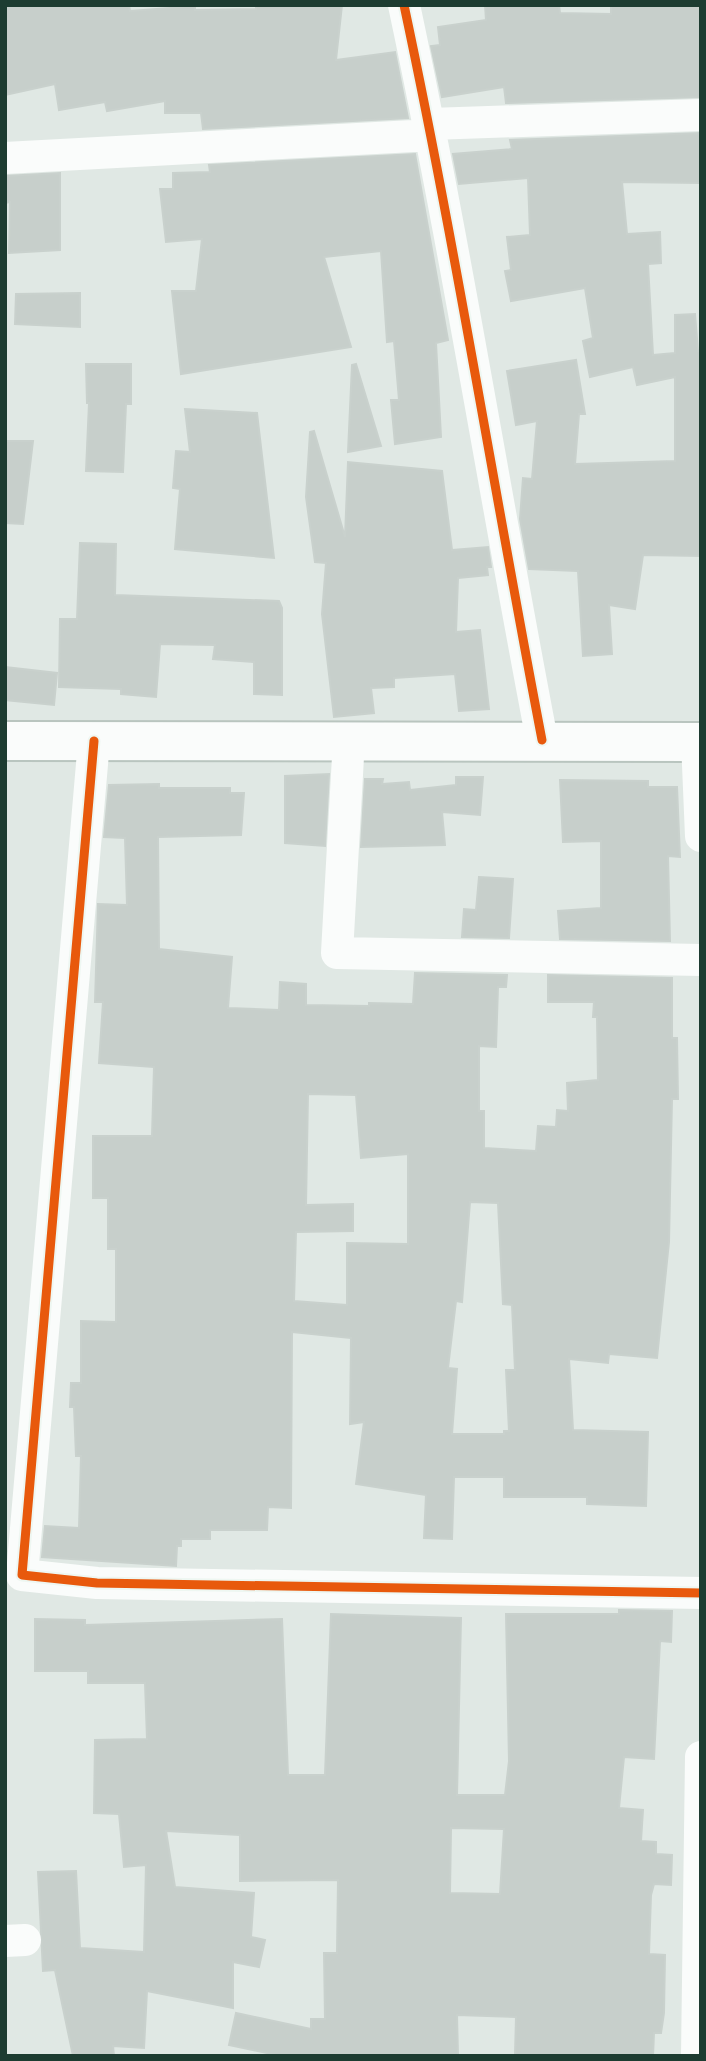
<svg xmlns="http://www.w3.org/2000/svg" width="706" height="2061" viewBox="0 0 706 2061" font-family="'Alegreya Sans',sans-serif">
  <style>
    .building { fill: #c7cfcb; stroke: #c9d1cd; stroke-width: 2; fill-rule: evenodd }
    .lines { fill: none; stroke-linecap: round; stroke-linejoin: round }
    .secondary-casing { stroke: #b9c5bf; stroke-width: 42 }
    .street { stroke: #fafcfb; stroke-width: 32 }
    .secondary { stroke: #fafcfb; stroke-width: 38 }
    .cycleway-casing { stroke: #eef7f2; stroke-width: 13 }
    .cycleway { stroke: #e8590c; stroke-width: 9 }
  </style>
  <rect width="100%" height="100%" fill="#e0e8e4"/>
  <path class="building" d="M 5,5 L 129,5 L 130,11 L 195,6 L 195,10 L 256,9 L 256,5 L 342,5 L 336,60 L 395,52 L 408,118 L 203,129 L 201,113 L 165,113 L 165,101 L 107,111 L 105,102 L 59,110 L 55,84 L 5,95 Z
    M 485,5 L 559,5 L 560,13 L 611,14 L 611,5 L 701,5 L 701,97 L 506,103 L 504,87 L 442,97 L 431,46 L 440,45 L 438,27 L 486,20 Z
    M 701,133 L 701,183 L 622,182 L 627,234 L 660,232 L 661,263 L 648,264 L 653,355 L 675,353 L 675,315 L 695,314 L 698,351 L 701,351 L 701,556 L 643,555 L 635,609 L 609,605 L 612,654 L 583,656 L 578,571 L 529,569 L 520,519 L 523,478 L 532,479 L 537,421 L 516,425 L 507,371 L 576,360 L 585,414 L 579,414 L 575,464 L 675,461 L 675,377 L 637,385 L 633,367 L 590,377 L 583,341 L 593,338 L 585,288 L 511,301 L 505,271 L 511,270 L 507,237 L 530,235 L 528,178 L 459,184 L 453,154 L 512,149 L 510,140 Z
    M 415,154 L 448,340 L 436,343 L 441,437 L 395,444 L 391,400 L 399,400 L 394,341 L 387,342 L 381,251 L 324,257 L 351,347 L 181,374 L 172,291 L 196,291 L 202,239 L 166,242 L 160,189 L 173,189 L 173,173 L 210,172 L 209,165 Z
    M 60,173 L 60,250 L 9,253 L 10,202 L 5,203 L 5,176 Z
    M 80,293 L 80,327 L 15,324 L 16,294 Z
    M 86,364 L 131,364 L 131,404 L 126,404 L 123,472 L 86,471 L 89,403 L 87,403 Z
    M 356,364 L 381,446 L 348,452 L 352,365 Z
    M 185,409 L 257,413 L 274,558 L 175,549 L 180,489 L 173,488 L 176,451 L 190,452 Z
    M 314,431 L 345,537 L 348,462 L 442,471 L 452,550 L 488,547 L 491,567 L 487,567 L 488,575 L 458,578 L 456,632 L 480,630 L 489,709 L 459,711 L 455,674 L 394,678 L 394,687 L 371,688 L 374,713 L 334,717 L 322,614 L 326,563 L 315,562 L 306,497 L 310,432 Z
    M 5,441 L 33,441 L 23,524 L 5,523 Z
    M 80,543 L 116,544 L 115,595 L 279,601 L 282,608 L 282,695 L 254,694 L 254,662 L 213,659 L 215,645 L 160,644 L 156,697 L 121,694 L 121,689 L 59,687 L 60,619 L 77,619 Z
    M 5,667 L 57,673 L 54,705 L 5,700 Z
    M 329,774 L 325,846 L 285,843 L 285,776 Z
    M 456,777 L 483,777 L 480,815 L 442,812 L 445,845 L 361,847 L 365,779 L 383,779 L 382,784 L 409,782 L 410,790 L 456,785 Z
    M 560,780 L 648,781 L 648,787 L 677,787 L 680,857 L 668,856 L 670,941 L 560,939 L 558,911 L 601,908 L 601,841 L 563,842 Z
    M 159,784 L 159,788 L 230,788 L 230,793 L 244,793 L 241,835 L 158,837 L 159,949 L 232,957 L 228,1008 L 279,1010 L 280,982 L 306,984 L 306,1005 L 369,1006 L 369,1003 L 413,1004 L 415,973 L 507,975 L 506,987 L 498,987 L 496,1047 L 479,1046 L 479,1111 L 484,1111 L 484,1148 L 536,1151 L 538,1126 L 556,1127 L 557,1110 L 568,1111 L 567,1083 L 598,1080 L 597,1017 L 593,1017 L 594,1002 L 548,1002 L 548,975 L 672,978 L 672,1038 L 677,1038 L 678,1099 L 672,1099 L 669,1242 L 657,1358 L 609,1354 L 608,1363 L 569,1359 L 573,1430 L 648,1432 L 646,1506 L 587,1504 L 587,1497 L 504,1497 L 504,1477 L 454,1477 L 452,1539 L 424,1538 L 426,1495 L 356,1484 L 364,1422 L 350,1424 L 351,1338 L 292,1332 L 291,1508 L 268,1507 L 267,1530 L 210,1530 L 210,1539 L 181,1539 L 181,1546 L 177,1546 L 176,1566 L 42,1557 L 45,1526 L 79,1528 L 81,1456 L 76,1456 L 74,1407 L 70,1407 L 71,1383 L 81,1383 L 81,1321 L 116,1322 L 116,1249 L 108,1249 L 108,1198 L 93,1198 L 93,1136 L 152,1136 L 154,1067 L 99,1063 L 103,1002 L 95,1002 L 98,904 L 127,905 L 125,838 L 104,837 L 109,785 ZM 308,1094 L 356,1095 L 361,1158 L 408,1154 L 408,1244 L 347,1243 L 347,1305 L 294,1301 L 296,1232 L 353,1231 L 353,1204 L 306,1205 ZM 470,1202 L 498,1203 L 503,1304 L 512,1305 L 515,1370 L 506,1370 L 509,1431 L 504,1431 L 504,1434 L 452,1434 L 457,1369 L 448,1368 L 456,1301 L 462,1302 Z
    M 479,877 L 513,879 L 509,938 L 462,937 L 464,909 L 476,910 Z
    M 619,1610 L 672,1611 L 671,1642 L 660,1641 L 654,1759 L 624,1757 L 619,1808 L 643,1810 L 641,1841 L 656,1842 L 656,1854 L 672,1855 L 671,1885 L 654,1884 L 651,1895 L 649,1954 L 665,1955 L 664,2013 L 661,2033 L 654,2033 L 653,2056 L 515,2055 L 516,2017 L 457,2015 L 458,2056 L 281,2056 L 229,2045 L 236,2013 L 311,2029 L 311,2019 L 325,2019 L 324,1953 L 337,1953 L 338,1880 L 240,1881 L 240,1835 L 166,1831 L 175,1887 L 254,1893 L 251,1937 L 265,1940 L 259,1967 L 233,1962 L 233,2008 L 147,1991 L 144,2048 L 113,2046 L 114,2056 L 73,2056 L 55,1970 L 43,1971 L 38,1872 L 76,1871 L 80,1948 L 144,1952 L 146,1865 L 124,1867 L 119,1814 L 94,1813 L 95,1740 L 147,1739 L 145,1683 L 88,1683 L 88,1671 L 35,1671 L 35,1619 L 85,1620 L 85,1625 L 282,1619 L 288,1775 L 325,1775 L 331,1614 L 461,1618 L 457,1795 L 505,1795 L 509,1761 L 506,1614 L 619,1614 ZM 451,1828 L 504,1829 L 500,1894 L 450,1893 Z"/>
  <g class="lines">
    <g class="secondary-casing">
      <path id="secondary" d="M 5,741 L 701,742"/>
    </g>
    <path class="street" d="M 404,5 C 456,249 495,496 542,740
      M 430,124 L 701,115
      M 5,158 L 432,135
      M 349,739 L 337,953 L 701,960
      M 94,741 L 22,1575 L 97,1583 L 701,1593
      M 697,741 L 701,836
      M 5,1941 L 25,1940
      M 697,2056 L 701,1757"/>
    <use href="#secondary" class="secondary"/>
    <g class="cycleway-casing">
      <path id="cycleway" d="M 404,5 C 456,249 495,496 542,740
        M 94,741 L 22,1575 L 97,1583 L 701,1593"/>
    </g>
    <use href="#cycleway" class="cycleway"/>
  </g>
  <rect width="706" height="2061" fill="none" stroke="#1d3c31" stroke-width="14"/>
</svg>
